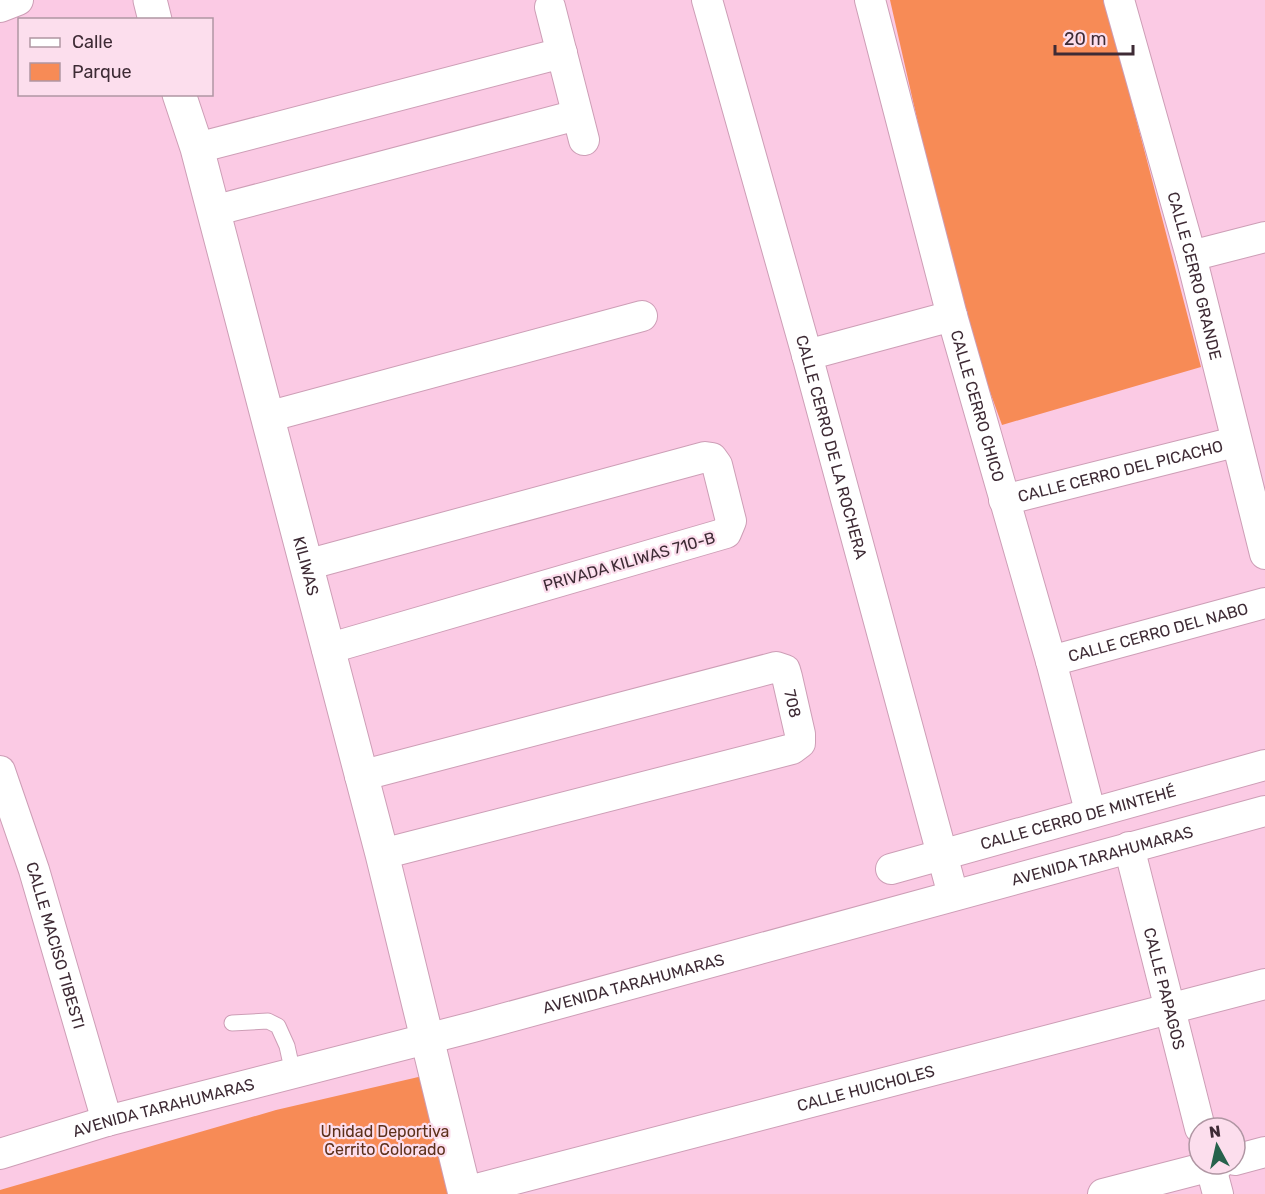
<svg xmlns="http://www.w3.org/2000/svg" width="1265" height="1194" viewBox="0 0 1265 1194" font-family="Rubik,sans-serif">
  <style>
    .green { fill: #f78b56 }
    .lines { fill: none; stroke-linecap: round; stroke-linejoin: round }
    .service-casing { stroke: #cd9eb6; stroke-width: 17 }
    .minor-casing { stroke: #cd9eb6; stroke-width: 32 }
    .tertiary-casing { stroke: #cd9eb6; stroke-width: 35 }
    .service { stroke: #fff; stroke-width: 15 }
    .minor { stroke: #fff; stroke-width: 30 }
    .tertiary { stroke: #fff; stroke-width: 33 }
    .labels { text-anchor: middle; stroke-width: 4.5; stroke-linejoin: round; paint-order: stroke }
    .street-label { font-size: 16px; fill: #3e2b35; stroke: #fcdeed }
    .park-label { font-size: 16px; fill: #5c301a; stroke: #fcdeed }
  </style>
  <rect width="100%" height="100%" fill="#fbcae4"/>
  <path class="green" d="M 890,0 L 1105,0 L 1201,367 L 1002,425 L 961,312 Z
    M 427,1075 L 459,1194 L 0,1194 L 0,1190 L 276,1110 Z"/>
  <g class="lines">
    <g class="service-casing">
      <path id="service" d="M 232,1023 L 268,1021 L 278,1026 L 287,1046 L 293,1073"/>
    </g>
    <g class="minor-casing">
      <g id="minor">
        <path id="s1" d="M 707,0 L 807,355 L 953,895"/>
        <path id="s2" d="M 870,0 L 952,316 L 1051,661 L 1090,811"/>
        <path id="s3" d="M 1119,0 L 1191,256 L 1265,554"/>
        <path d="M 0,7 L 18,0"/>
        <path d="M 550,7 L 584,140"/>
        <path d="M 197,148 L 562,53"/>
        <path d="M 213,211 L 577,115"/>
        <path d="M 1191,256 L 1265,237"/>
        <path d="M 807,355 L 952,316"/>
        <path d="M 267,417 L 642,316"/>
        <path id="s4" d="M 1004,500 L 1235,442"/>
        <path d="M 306,565 L 705,457 L 712,458 L 717,465 L 731,521 L 726,533 L 327,649"/>
        <path id="s5" d="M 1051,661 L 1265,603"/>
        <path id="s6" d="M 0,771 L 34,870 L 107,1121"/>
        <path id="s7" d="M 360,776 L 776,667 L 785,670 L 787,677 L 800,734 L 800,743 L 792,749 L 382,854"/>
        <path id="s8" d="M 1129,847 L 1200,1128"/>
        <path id="s9" d="M 891,869 L 1265,765"/>
        <path id="s10" d="M 0,1154 L 107,1121 L 473,1027 L 1265,811"/>
        <path d="M 1235,1160 L 1265,1152"/>
        <path d="M 1210,1164 L 1218,1194"/>
        <path id="s11" d="M 465,1192 L 1265,984"/>
        <path d="M 1103,1194 L 1219,1164"/>
      </g>
    </g>
    <g class="tertiary-casing">
      <g id="tertiary">
        <path d="M 150,0 L 155,20"/>
        <path id="s12" d="M 179,94 L 197,148 L 382,854 L 465,1194"/>
      </g>
    </g>
    <use href="#service" class="service"/>
    <use href="#minor" class="minor"/>
    <use href="#tertiary" class="tertiary"/>
  </g>
  <g class="labels">
    <g class="street-label">
      <text dy="6" stroke="none"><textPath href="#s3" startOffset="286">CALLE CERRO GRANDE</textPath></text>
      <text dy="6" stroke="none"><textPath href="#s2" startOffset="420">CALLE CERRO CHICO</textPath></text>
      <text dy="6" stroke="none"><textPath href="#s1" startOffset="464">CALLE CERRO DE LA ROCHERA</textPath></text>
      <text dy="6" stroke="none"><textPath href="#s4" startOffset="120">CALLE CERRO DEL PICACHO</textPath></text>
      <text transform="translate(629 561) rotate(-16)" y="6">PRIVADA KILIWAS 710-B</text>
      <text dy="6" stroke="none"><textPath href="#s12" startOffset="489">KILIWAS</textPath></text>
      <text dy="6" stroke="none"><textPath href="#s5" startOffset="111">CALLE CERRO DEL NABO</textPath></text>
      <text dy="6" stroke="none"><textPath href="#s7" startOffset="474">708</textPath></text>
      <text dy="6" stroke="none"><textPath href="#s9" startOffset="194">CALLE CERRO DE MINTEHÉ</textPath></text>
      <text dy="6" stroke="none"><textPath href="#s10" startOffset="1142">AVENIDA TARAHUMARAS</textPath></text>
      <text dy="6" stroke="none"><textPath href="#s6" startOffset="183">CALLE MACISO TIBESTI</textPath></text>
      <text dy="6" stroke="none"><textPath href="#s10" startOffset="656">AVENIDA TARAHUMARAS</textPath></text>
      <text dy="6" stroke="none"><textPath href="#s8" startOffset="146">CALLE PAPAGOS</textPath></text>
      <text dy="6" stroke="none"><textPath href="#s11" startOffset="414">CALLE HUICHOLES</textPath></text>
      <text dy="6" stroke="none"><textPath href="#s10" startOffset="170">AVENIDA TARAHUMARAS</textPath></text>
    </g>
    <g class="park-label">
      <text x="385" y="1137">Unidad Deportiva<tspan x="385" dy="18">Cerrito Colorado</tspan></text>
    </g>
  </g>
  <rect x="18" y="18" width="195" height="78" fill="#fcdeed" stroke="#b096a3" stroke-width="1.5"/>
  <rect x="30" y="38" width="30" height="9" fill="#ffffff" stroke="#b096a3" stroke-width="1.5"/>
  <text x="72" y="48" font-size="18" fill="#3e2b35">Calle</text>
  <rect x="30" y="63" width="30" height="18" fill="#f78b56" stroke="#b096a3" stroke-width="1.5"/>
  <text x="72" y="78" font-size="18" fill="#3e2b35">Parque</text>
  <g transform="translate(1217 1146) rotate(352)"><circle r="28" fill="#fcdeed" stroke="#b096a3" stroke-width="1.5"/>
  <path d="M0-4.5L10 22L0 15L-10 22Z" fill="#27624c"/>
  <text y="-9" font-size="16" font-weight="bold" text-anchor="middle" fill="#3e2b35">N</text>
  </g>
  <path d="M1055 45v9h78v-9" fill="none" stroke="#3e2b35" stroke-width="3"/>
  <text x="1064" y="45" font-size="18" fill="#3e2b35" stroke="#fcdeed" stroke-width="4.5" paint-order="stroke">20 m</text>
</svg>
